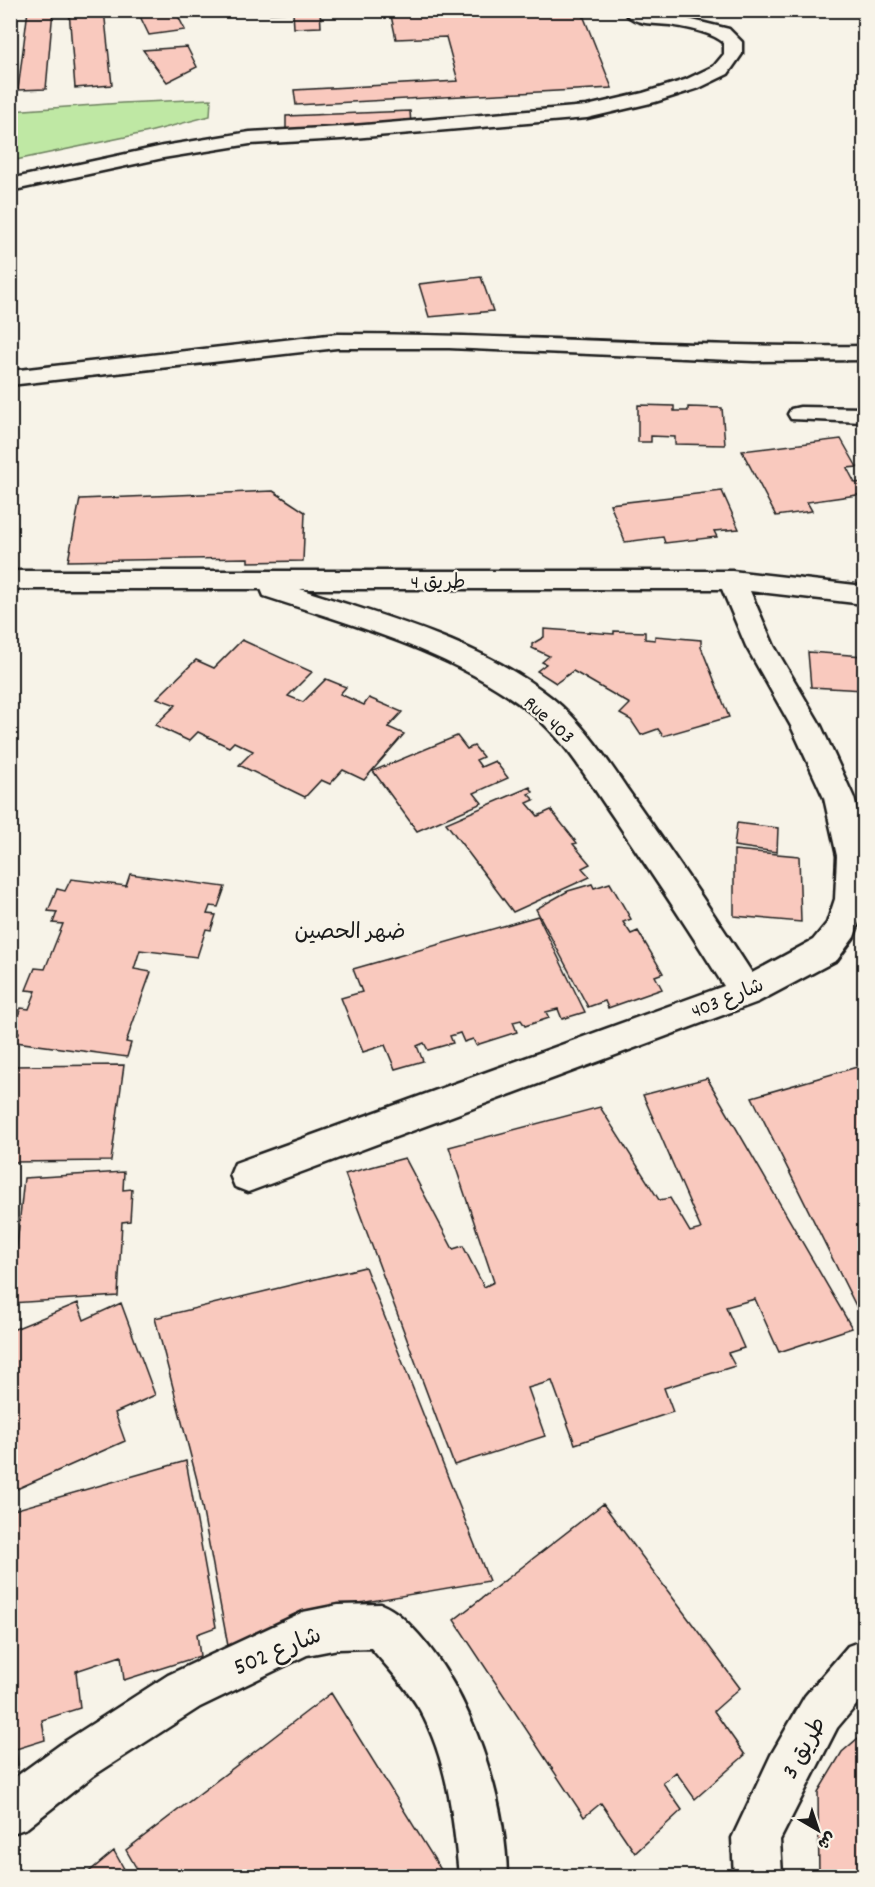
<svg xmlns="http://www.w3.org/2000/svg" width="875" height="1887" viewBox="0 0 875 1887" font-family="Dekko,'Playpen Sans Arabic',sans-serif">
  <style>
    .green { fill: #bfe8a4; stroke: #6e8260; stroke-width: 1.5 }
    .building { fill: #f9c9be; stroke: #1c1c1c; stroke-width: 1.5 }
    .lines { fill: none; stroke-linecap: round; stroke-linejoin: round }
    .street-casing { stroke: #1c1c1c; stroke-width: 5 }
    .street { fill: #f7f3e8; fill-rule: evenodd }
    .labels { text-anchor: middle; stroke-width: 4.5; stroke-linejoin: round; paint-order: stroke }
    .street-label { font-size: 20px; fill: #1c1c1c; stroke: #f7f3e8 }
    .quarter-label { font-size: 22px; fill: #1c1c1c; stroke: #f7f3e8 }
    .near-street-label { font-size: 24px; fill: #1c1c1c; stroke: #f7f3e8 }
  </style>
  <rect width="100%" height="100%" fill="#f7f3e8"/>
  <filter id="ink" filterUnits="userSpaceOnUse"><feTurbulence type="fractalNoise" baseFrequency=".0167" numOctaves="2"/><feDisplacementMap in="SourceGraphic" scale="12" xChannelSelector="R" yChannelSelector="G"/><feConvolveMatrix kernelMatrix="1 2 1 2 8 2 1 2 1" color-interpolation-filters="sRGB"/></filter>
  <g filter="url(#ink)">
    <path class="green" d="M 211,99 L 210,116 L 149,132 L 11,161 L 11,111 L 122,103 Z"/>
    <path class="building" d="M 28,10 L 53,10 L 46,89 L 18,90 Z
      M 69,10 L 104,10 L 112,85 L 75,88 Z
      M 137,10 L 175,10 L 185,30 L 149,35 Z
      M 270,10 L 320,10 L 321,27 L 294,28 L 293,12 L 270,13 Z
      M 581,10 L 612,88 L 296,105 L 294,90 L 458,81 L 446,37 L 396,39 L 390,11 Z
      M 187,47 L 197,67 L 167,82 L 143,50 Z
      M 410,111 L 411,124 L 286,129 L 286,116 Z
      M 481,277 L 493,311 L 429,317 L 419,284 Z
      M 638,405 L 674,406 L 674,411 L 688,411 L 688,407 L 722,408 L 725,445 L 675,444 L 675,437 L 651,436 L 651,442 L 638,442 Z
      M 841,439 L 857,467 L 847,468 L 855,483 L 864,482 L 864,494 L 807,502 L 812,511 L 776,516 L 742,451 Z
      M 273,491 L 305,512 L 303,561 L 248,562 L 248,558 L 68,561 L 80,499 Z
      M 722,491 L 739,529 L 714,531 L 717,537 L 665,543 L 663,537 L 625,542 L 610,504 Z
      M 544,629 L 614,634 L 614,631 L 645,632 L 645,639 L 655,640 L 655,636 L 701,640 L 701,647 L 729,717 L 663,736 L 658,729 L 641,735 L 631,720 L 620,714 L 630,704 L 573,671 L 556,683 L 537,671 L 546,664 L 542,662 L 549,656 L 532,648 L 532,644 L 544,637 Z
      M 242,640 L 312,672 L 288,696 L 303,702 L 326,679 L 346,687 L 340,694 L 364,705 L 369,698 L 402,712 L 388,727 L 404,734 L 364,780 L 343,770 L 330,784 L 321,780 L 305,797 L 239,765 L 253,751 L 234,742 L 229,747 L 198,732 L 189,741 L 155,725 L 176,705 L 157,698 L 196,660 L 214,668 Z
      M 808,652 L 864,656 L 864,690 L 811,687 Z
      M 457,736 L 467,749 L 474,746 L 483,757 L 476,760 L 481,767 L 495,761 L 508,778 L 474,793 L 482,803 L 417,831 L 373,771 Z
      M 530,787 L 533,792 L 528,794 L 534,800 L 527,803 L 538,816 L 551,810 L 577,843 L 573,844 L 590,864 L 582,868 L 590,877 L 513,912 L 446,823 Z
      M 737,823 L 778,828 L 777,852 L 734,846 Z
      M 734,850 L 799,856 L 801,922 L 734,916 Z
      M 130,874 L 225,887 L 218,907 L 210,906 L 207,914 L 216,915 L 211,930 L 206,929 L 197,957 L 140,950 L 134,969 L 151,972 L 126,1042 L 131,1043 L 127,1057 L 16,1042 L 19,1032 L 12,1031 L 21,1008 L 29,1009 L 36,991 L 26,990 L 35,968 L 45,969 L 63,924 L 53,923 L 57,912 L 48,911 L 57,889 L 65,891 L 71,879 L 126,886 Z
      M 610,883 L 631,919 L 623,922 L 631,934 L 638,931 L 663,973 L 655,976 L 662,989 L 608,1008 L 605,1001 L 588,1007 L 536,909 L 568,891 L 592,884 L 594,888 Z
      M 538,916 L 585,1012 L 562,1019 L 558,1009 L 546,1012 L 549,1018 L 525,1026 L 521,1020 L 513,1022 L 517,1032 L 476,1045 L 473,1039 L 464,1042 L 460,1033 L 450,1036 L 453,1043 L 428,1050 L 424,1043 L 417,1046 L 423,1061 L 395,1069 L 385,1045 L 363,1052 L 341,998 L 362,992 L 353,969 Z
      M 124,1065 L 111,1161 L 10,1162 L 10,1066 Z
      M 864,1065 L 864,1322 L 752,1097 Z
      M 707,1078 L 852,1328 L 779,1352 L 755,1299 L 726,1307 L 744,1348 L 728,1353 L 735,1366 L 664,1388 L 673,1412 L 575,1444 L 552,1381 L 528,1388 L 545,1436 L 454,1465 L 345,1174 L 405,1158 L 453,1249 L 463,1246 L 484,1287 L 494,1282 L 449,1147 L 600,1107 L 659,1200 L 670,1198 L 690,1232 L 701,1229 L 643,1095 Z
      M 124,1172 L 123,1190 L 132,1189 L 130,1221 L 122,1222 L 118,1296 L 11,1303 L 24,1178 Z
      M 365,1267 L 489,1581 L 295,1614 L 297,1628 L 228,1646 L 197,1480 L 155,1318 Z
      M 78,1303 L 84,1320 L 121,1303 L 155,1395 L 115,1413 L 125,1441 L 10,1492 L 10,1331 Z
      M 186,1461 L 216,1627 L 197,1634 L 200,1656 L 124,1680 L 121,1656 L 76,1671 L 80,1708 L 42,1720 L 45,1740 L 16,1749 L 18,1765 L 10,1767 L 10,1511 Z
      M 603,1504 L 740,1688 L 714,1711 L 745,1755 L 695,1799 L 676,1772 L 663,1783 L 682,1810 L 635,1853 L 601,1803 L 584,1817 L 454,1620 Z
      M 331,1693 L 443,1873 L 439,1876 L 141,1876 L 126,1850 Z
      M 864,1733 L 864,1876 L 819,1876 L 818,1792 L 842,1752 Z
      M 114,1851 L 128,1876 L 84,1876 Z"/>
    <g class="lines">
      <g class="street-casing">
        <path id="street" d="M 622,10 L 643,10 L 657,15 L 672,10 L 690,10 L 684,18 L 729,29 L 742,42 L 742,54 L 728,74 L 699,88 L 655,102 L 587,118 L 341,139 L 250,144 L 163,158 L 10,191 L 10,179 L 163,146 L 250,132 L 341,127 L 587,106 L 643,93 L 685,80 L 714,66 L 724,54 L 724,43 C 712,32 687,28 670,25 C 653,23 634,26 622,10 Z
          M 337,334 C 513,334 688,348 864,346 L 864,360 L 754,361 L 449,348 L 337,348 L 10,385 L 10,371 Z
          M 800,407 L 864,408 L 864,422 L 791,419 L 788,414 L 791,409 Z
          M 10,571 L 732,571 L 864,586 L 864,604 L 750,591 L 774,646 L 821,726 L 854,798 L 864,839 L 864,908 L 854,937 L 837,960 L 758,1002 L 248,1192 L 235,1187 L 230,1175 L 235,1163 L 724,986 C 688,928 650,871 612,815 C 587,779 565,739 530,712 C 454,652 355,626 264,596 L 261,589 L 10,589 ZM 300,589 L 722,589 L 746,646 L 791,726 L 824,798 L 837,856 L 835,899 L 827,923 L 813,940 L 752,973 C 714,914 675,857 635,800 C 610,765 587,726 552,698 C 481,641 385,617 300,589 Z
          M 381,1604 C 398,1611 407,1622 419,1635 C 471,1693 506,1799 507,1876 L 459,1876 C 454,1821 448,1761 420,1710 C 407,1688 388,1668 371,1648 L 338,1649 L 307,1655 L 200,1707 L 93,1776 L 27,1828 L 10,1834 L 10,1781 L 61,1744 L 168,1675 L 303,1612 L 338,1605 Z
          M 864,1640 L 864,1696 L 837,1728 L 780,1840 L 782,1876 L 734,1876 L 732,1838 L 771,1755 L 805,1696 L 848,1646 Z"/>
      </g>
      <use href="#street" class="street"/>
    </g>
  </g>
  <g class="labels">
    <g class="street-label">
      <text x="438" y="588">طريق 4</text>
      <text transform="translate(550 719) rotate(42)" y="7">Rue 403</text>
      <text transform="translate(727 997) rotate(-22)" y="7">شارع 403</text>
    </g>
    <g class="quarter-label">
      <text x="350" y="938">ضهر الحصين</text>
    </g>
    <g class="near-street-label">
      <text transform="translate(277 1650) rotate(-22)" y="8">شارع 502</text>
      <text transform="translate(803 1747) rotate(-61)" y="8">طريق 3</text>
    </g>
  </g>
  <rect width="875" height="1887" fill="none" stroke="#f7f3e8" stroke-width="36"/>
  <rect x="18" y="18" width="839" height="1851" fill="none" stroke="#1c1c1c" stroke-width="2" filter="url(#ink)"/>
  <g transform="translate(818 1830) rotate(141)" stroke="#f7f3e8" stroke-width="4.5" paint-order="stroke">
  <path d="M0-4.5L10 22L0 15L-10 22Z" fill="#1c1c1c"/>
  <text y="-9" font-size="16" font-weight="bold" text-anchor="middle" fill="#1c1c1c">ش</text>
  </g>
</svg>
